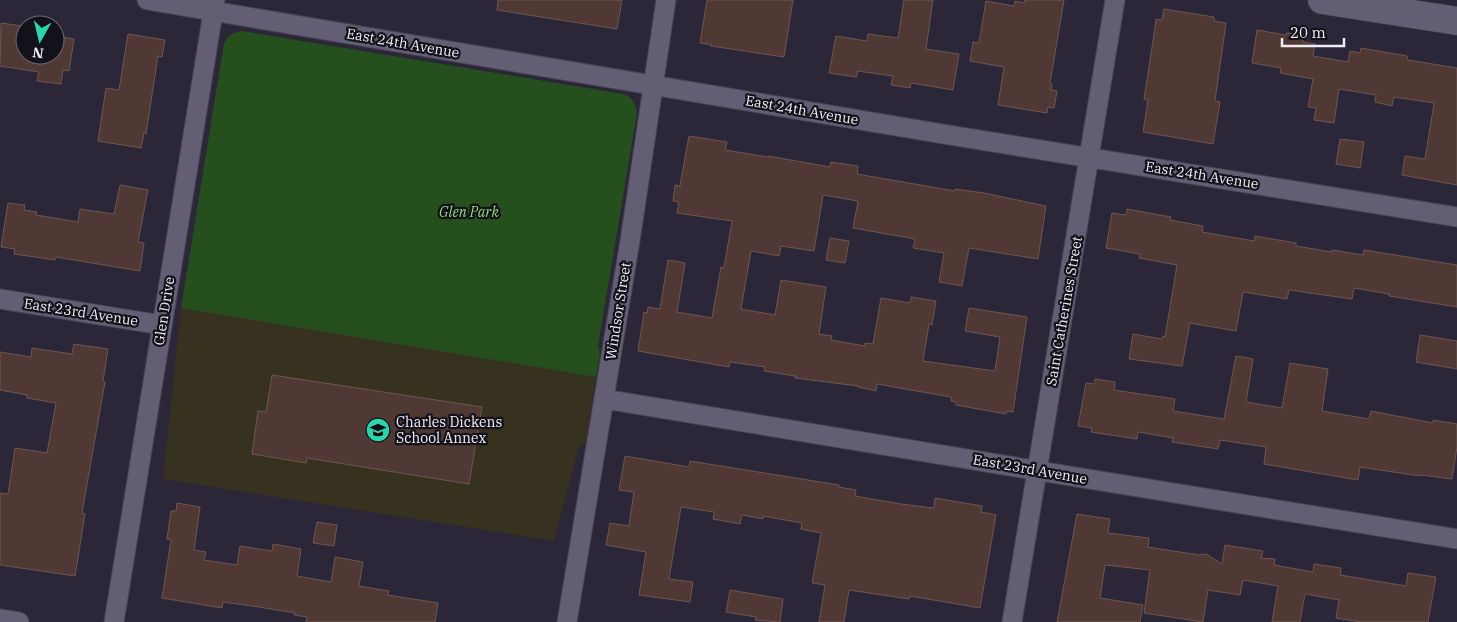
<svg xmlns="http://www.w3.org/2000/svg" width="1457" height="622" viewBox="0 0 1457 622" font-family="'IBM Plex Serif',serif">
  <style>
    .education { fill: #37311f }
    .green { fill: #254f1c }
    .building { fill: #503935; stroke: #6f5652 }
    .lines { fill: none; stroke-linecap: round; stroke-linejoin: round }
    .minor-casing { stroke: #494453; stroke-width: 21 }
    .secondary-casing { stroke: #494453; stroke-width: 29 }
    .minor { stroke: #635e73; stroke-width: 19 }
    .secondary { stroke: #635e73; stroke-width: 28 }
    .labels { text-anchor: middle; stroke-width: 4.5; stroke-linejoin: round; paint-order: stroke }
    .street-label { font-size: 14px; fill: #efecf8; stroke: #131119 }
    .park-label { font-size: 14px; font-style: italic; fill: #8fdb7e; stroke: #131119 }
    .poi-label { font-size: 14px; fill: #efecf8; stroke: #131119; text-anchor: start }
  </style>
  <rect width="100%" height="100%" fill="#2b2638"/>
  <path class="education" d="M 181,308 L 596,377 L 586,441 L 578,450 L 554,541 L 163,479 Z"/>
  <path class="green" d="M 242,31 L 623,94 C 633,97 635,103 637,113 L 598,346 L 600,353 L 596,377 L 181,308 L 224,43 C 228,36 233,32 242,31 Z"/>
  <path class="building" d="M 498,0 L 622,0 L 617,29 L 497,10 Z
    M 707,0 L 793,0 L 784,57 L 711,46 L 712,45 L 700,43 Z
    M 904,0 L 933,0 L 926,49 L 959,54 L 953,90 L 911,83 L 910,88 L 891,85 L 893,76 L 858,71 L 856,77 L 829,73 L 836,36 L 867,41 L 868,34 L 898,38 Z
    M 1025,0 L 1064,0 L 1050,83 L 1052,84 L 1051,90 L 1057,91 L 1054,108 L 1048,107 L 1047,113 L 998,105 L 1004,67 L 970,61 L 973,42 L 979,43 L 986,1 L 1014,6 L 1015,1 L 1024,3 Z
    M 1164,9 L 1214,17 L 1214,21 L 1226,23 L 1215,101 L 1220,102 L 1213,144 L 1143,132 L 1148,100 L 1144,99 L 1153,41 L 1156,19 L 1162,20 Z
    M 1,23 L 22,26 L 21,31 L 25,32 L 25,55 L 55,55 L 55,36 L 74,39 L 69,71 L 63,70 L 61,84 L 37,81 L 39,72 L 0,66 Z
    M 1257,30 L 1286,35 L 1287,33 L 1304,35 L 1303,42 L 1315,44 L 1313,56 L 1348,62 L 1350,51 L 1360,53 L 1361,48 L 1407,56 L 1408,60 L 1457,68 L 1457,185 L 1402,175 L 1405,156 L 1425,159 L 1434,103 L 1394,97 L 1392,106 L 1375,102 L 1376,95 L 1339,89 L 1334,123 L 1314,120 L 1316,108 L 1308,107 L 1313,79 L 1280,73 L 1281,68 L 1252,63 Z
    M 128,34 L 165,40 L 162,57 L 158,56 L 146,134 L 144,133 L 141,148 L 98,141 L 106,88 L 119,90 Z
    M 689,136 L 727,142 L 725,150 L 768,157 L 768,156 L 830,167 L 831,162 L 858,166 L 857,174 L 955,191 L 955,189 L 984,193 L 1046,206 L 1038,259 L 969,248 L 962,286 L 939,282 L 944,253 L 913,248 L 915,239 L 853,228 L 858,201 L 823,195 L 814,251 L 781,246 L 779,256 L 751,251 L 741,309 L 775,315 L 781,280 L 826,287 L 819,334 L 832,336 L 831,340 L 865,346 L 865,343 L 873,344 L 881,298 L 910,303 L 911,297 L 936,301 L 932,325 L 929,324 L 923,361 L 995,371 L 1000,337 L 965,331 L 969,308 L 1027,317 L 1013,412 L 1007,411 L 1006,414 L 956,405 L 956,402 L 951,401 L 951,397 L 877,384 L 876,391 L 858,387 L 858,386 L 795,378 L 795,376 L 764,371 L 765,367 L 730,362 L 729,367 L 638,351 L 644,312 L 647,313 L 648,307 L 660,309 L 668,260 L 685,263 L 677,312 L 712,318 L 721,267 L 724,268 L 732,221 L 677,213 L 679,202 L 673,201 L 675,185 L 680,186 Z
    M 1340,139 L 1364,142 L 1360,168 L 1336,164 Z
    M 120,185 L 148,190 L 138,242 L 144,243 L 140,271 L 56,257 L 55,260 L 14,254 L 15,249 L 1,247 L 8,203 L 25,205 L 24,210 L 37,212 L 36,215 L 78,222 L 80,209 L 114,214 Z
    M 1127,209 L 1171,217 L 1170,220 L 1203,226 L 1202,232 L 1254,241 L 1255,236 L 1296,243 L 1296,246 L 1332,252 L 1332,250 L 1363,255 L 1364,250 L 1457,265 L 1457,307 L 1389,296 L 1389,294 L 1354,288 L 1352,299 L 1289,290 L 1287,299 L 1243,292 L 1236,331 L 1190,323 L 1182,366 L 1129,359 L 1133,334 L 1162,339 L 1163,336 L 1165,337 L 1177,265 L 1139,258 L 1140,254 L 1106,248 L 1112,213 L 1126,215 Z
    M 830,238 L 849,241 L 845,263 L 826,260 Z
    M 1420,335 L 1457,341 L 1457,369 L 1416,362 Z
    M 74,344 L 108,349 L 103,381 L 105,382 L 82,513 L 85,514 L 75,576 L 0,565 L 0,493 L 8,494 L 15,448 L 47,453 L 56,403 L 27,398 L 27,395 L 0,390 L 0,352 L 31,357 L 32,348 L 72,354 Z
    M 1236,356 L 1253,359 L 1246,402 L 1282,408 L 1290,363 L 1328,369 L 1322,411 L 1369,419 L 1371,411 L 1433,423 L 1433,420 L 1457,424 L 1457,447 L 1452,479 L 1421,475 L 1420,476 L 1360,467 L 1358,480 L 1264,464 L 1266,447 L 1220,440 L 1218,449 L 1172,442 L 1173,438 L 1138,432 L 1137,439 L 1091,432 L 1092,428 L 1078,426 L 1086,383 L 1094,384 L 1095,379 L 1115,382 L 1114,390 L 1175,399 L 1173,411 L 1224,419 Z
    M 272,375 L 482,407 L 469,484 L 307,458 L 306,463 L 252,454 L 258,411 L 266,412 Z
    M 625,456 L 689,467 L 690,461 L 839,485 L 839,487 L 856,490 L 855,496 L 901,504 L 934,508 L 935,498 L 982,506 L 981,512 L 996,515 L 980,608 L 910,596 L 909,599 L 849,590 L 844,622 L 819,622 L 825,585 L 812,583 L 821,533 L 801,529 L 802,523 L 763,516 L 763,519 L 742,515 L 740,524 L 713,519 L 714,512 L 681,507 L 669,579 L 693,582 L 690,602 L 639,595 L 646,552 L 606,545 L 610,523 L 629,526 L 634,492 L 619,490 Z
    M 177,503 L 200,507 L 194,550 L 206,552 L 204,560 L 237,565 L 240,546 L 272,551 L 273,544 L 301,549 L 297,576 L 331,582 L 335,557 L 363,562 L 359,586 L 389,591 L 388,595 L 438,603 L 435,622 L 306,622 L 307,617 L 294,615 L 295,613 L 259,607 L 223,602 L 222,608 L 162,598 L 171,540 L 167,539 L 171,511 L 176,511 Z
    M 1077,514 L 1110,519 L 1108,533 L 1149,538 L 1148,547 L 1199,555 L 1206,554 L 1222,564 L 1225,545 L 1263,551 L 1261,558 L 1275,559 L 1274,565 L 1313,572 L 1314,564 L 1341,568 L 1340,575 L 1406,586 L 1408,573 L 1436,577 L 1428,622 L 1361,622 L 1336,618 L 1339,600 L 1305,594 L 1300,622 L 1272,622 L 1278,586 L 1243,580 L 1240,595 L 1208,590 L 1203,622 L 1144,613 L 1150,570 L 1105,565 L 1100,598 L 1143,605 L 1140,622 L 1057,622 Z
    M 317,522 L 337,525 L 334,546 L 313,543 Z
    M 730,590 L 783,599 L 780,622 L 755,620 L 756,617 L 726,612 Z"/>
  <g class="lines">
    <g class="minor-casing">
      <path id="minor" d="M 147,0 L 955,136 L 1457,217
        M 0,299 L 162,325
        M 604,399 L 1070,476 L 1457,539
        M 0,619 L 19,622
        M 114,622 L 215,0
        M 567,622 L 630,241 L 666,0
        M 1012,622 L 1115,0"/>
    </g>
    <g class="secondary-casing">
      <path id="secondary" d="M 1322,0 L 1457,21"/>
    </g>
    <use href="#minor" class="minor"/>
    <use href="#secondary" class="secondary"/>
  </g>
  <defs>
    <g id="school-disc" transform="scale(1.25)"><circle r="9.5" fill="#2bd5ac" stroke="#131119"/><path d="M0-5L7-2L0 1L-7-2ZM-4 1L0 2.5L4 1V4Q0 6-4 4Z" fill="#111"/></g>
  </defs>
  <g fill-rule="evenodd">
    <use href="#school-disc" x="378" y="430"/>
  </g>
  <g class="labels">
    <g class="street-label">
      <text transform="translate(403 43) rotate(10)" y="5">East 24th Avenue</text>
      <text transform="translate(802 110) rotate(10)" y="5">East 24th Avenue</text>
      <text transform="translate(1202 175) rotate(9)" y="5">East 24th Avenue</text>
      <text transform="translate(164 311) rotate(-81)" y="5">Glen Drive</text>
      <text transform="translate(618 311) rotate(-81)" y="5">Windsor Street</text>
      <text transform="translate(1064 311) rotate(-80)" y="5">Saint Catherines Street</text>
      <text transform="translate(81 312) rotate(9)" y="5">East 23rd Avenue</text>
      <text transform="translate(1030 469) rotate(10)" y="5">East 23rd Avenue</text>
    </g>
    <g class="park-label">
      <text x="469" y="217">Glen Park</text>
    </g>
    <g class="poi-label">
      <text x="396" y="427">Charles Dickens<tspan x="396" dy="16">School Annex</tspan></text>
    </g>
  </g>
  <g transform="translate(40 40) rotate(188)"><circle r="24" fill="#131119" stroke="#6b6972"/>
  <path d="M0-4L9 19L0 12L-9 19Z" fill="#2bd5ac"/>
  <text y="-8" font-size="14" font-weight="bold" text-anchor="middle" fill="#efecf8">N</text>
  </g>
  <path d="M1282 38v8h62v-8" fill="none" stroke="#efecf8" stroke-width="2.5"/>
  <text x="1290" y="38" font-size="15" fill="#efecf8" stroke="#131119" stroke-width="4" paint-order="stroke">20 m</text>
</svg>
